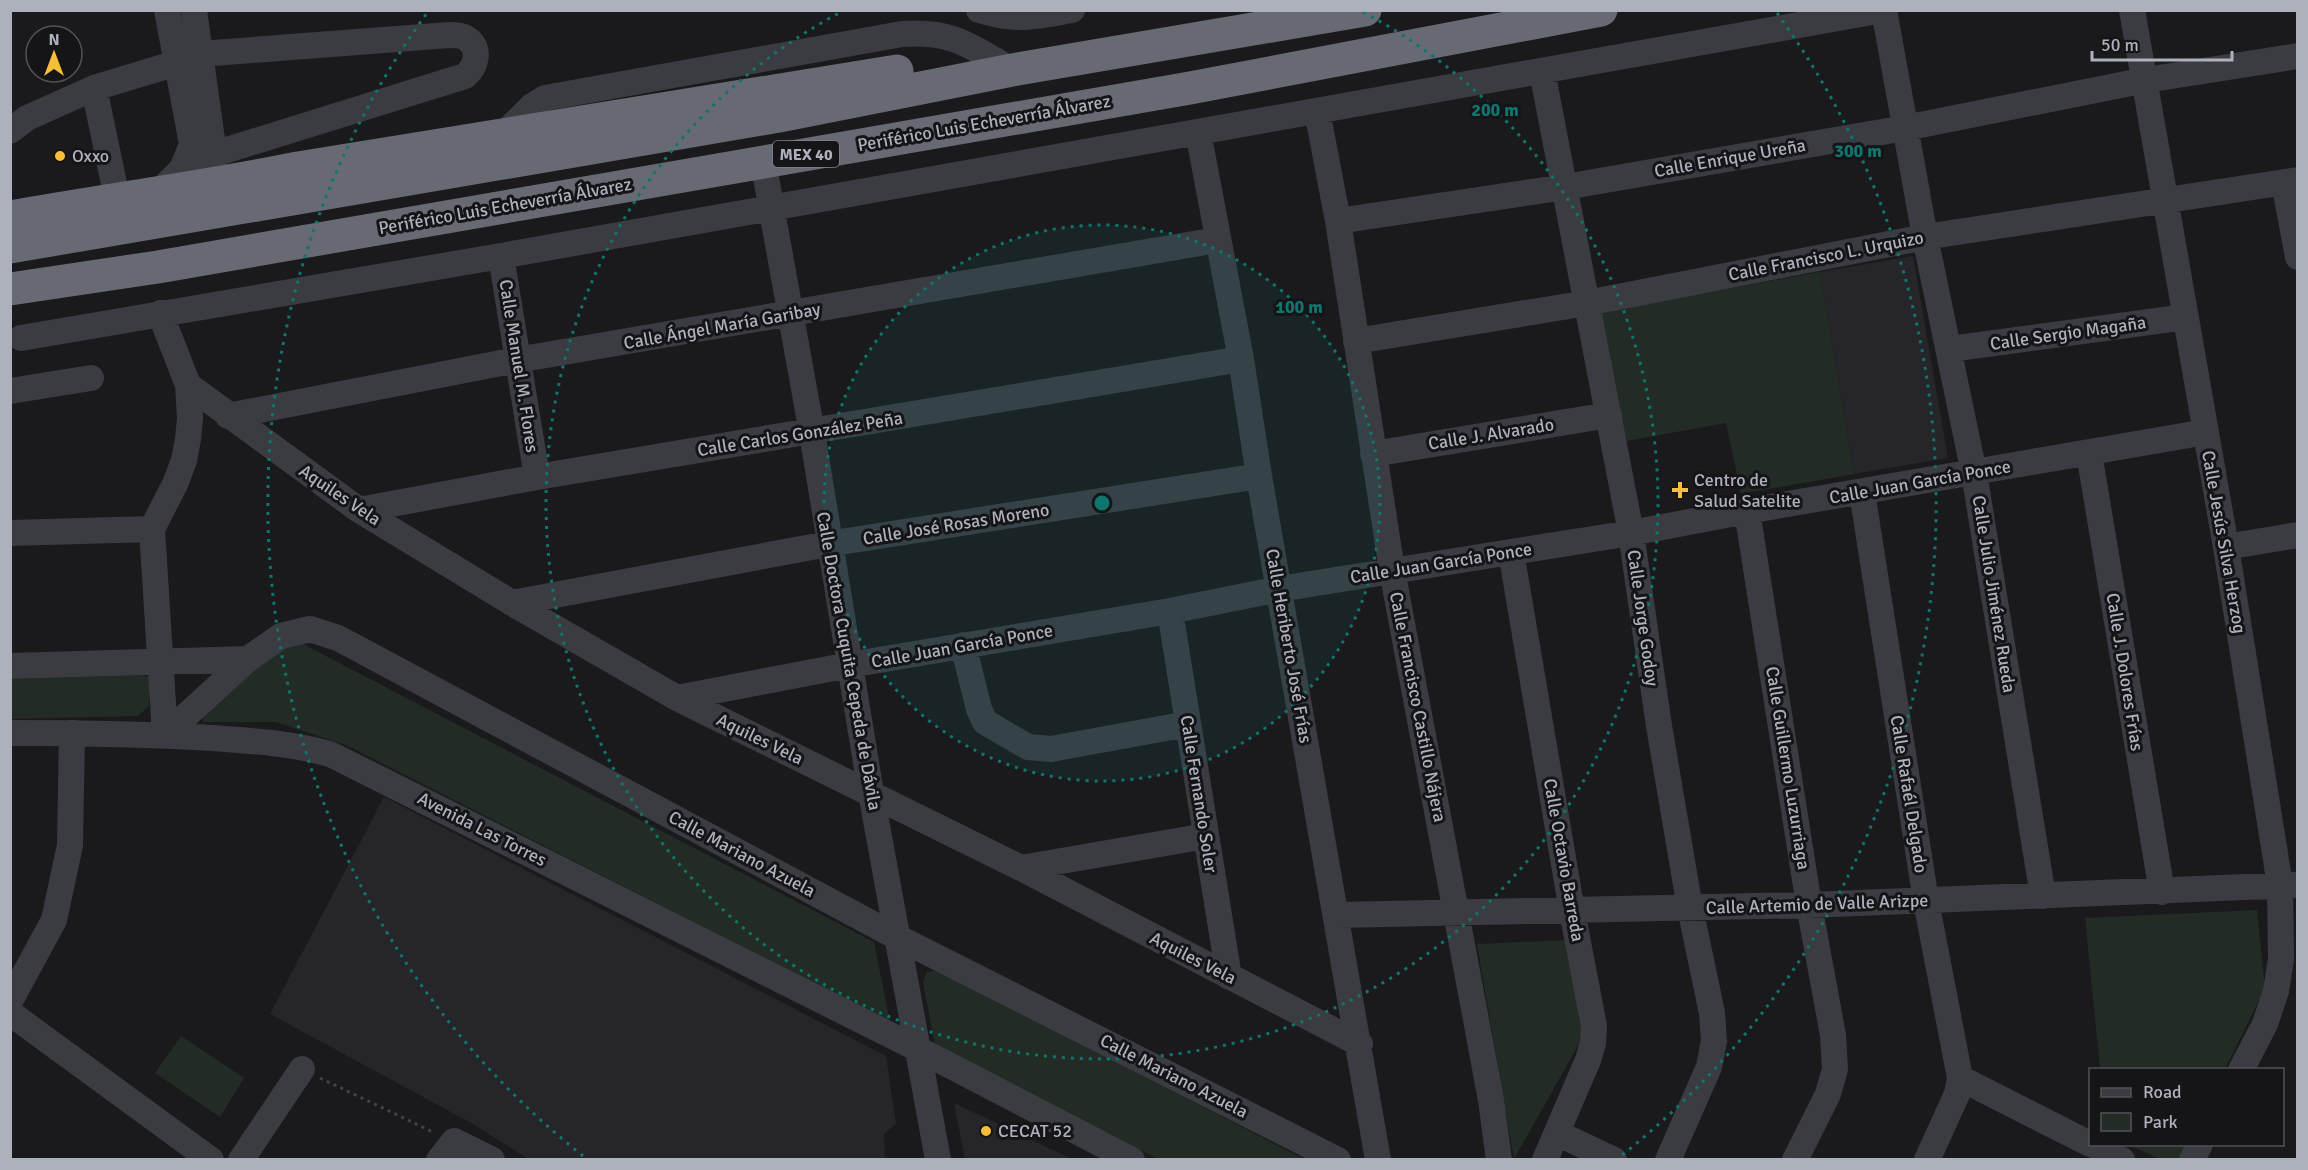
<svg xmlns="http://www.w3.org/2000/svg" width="2308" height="1170" viewBox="0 0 2308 1170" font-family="Signika,sans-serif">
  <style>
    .built { fill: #26262a }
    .green { fill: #222b24 }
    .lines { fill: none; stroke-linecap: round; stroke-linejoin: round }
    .path { stroke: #414349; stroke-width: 3; stroke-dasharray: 3 4.5; stroke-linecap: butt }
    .minor { stroke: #3b3c42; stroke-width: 26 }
    .highway { stroke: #676a73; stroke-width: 33 }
    .ring { fill: none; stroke: #0f766e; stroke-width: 3; stroke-dasharray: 3 6 }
    .poi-dot { fill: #f6bf39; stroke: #151518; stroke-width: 2 }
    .labels { text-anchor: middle; stroke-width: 6; stroke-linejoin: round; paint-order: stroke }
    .shield { fill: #151518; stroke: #7f828b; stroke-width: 1.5 }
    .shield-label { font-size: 16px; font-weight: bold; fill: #adb1bc }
    .street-label { font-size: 18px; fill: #adb1bc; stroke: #151518 }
    .poi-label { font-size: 18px; fill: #adb1bc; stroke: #151518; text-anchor: start }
    .centre { fill: #0f766e; stroke: #151518; stroke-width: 3 }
    .ring-label { font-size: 18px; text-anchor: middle; font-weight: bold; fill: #0f766e; stroke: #151518; stroke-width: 6; stroke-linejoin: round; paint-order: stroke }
  </style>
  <rect width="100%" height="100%" fill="#1a1a1d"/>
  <path class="built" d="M 1913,256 L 1948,458 L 1854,474 L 1820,272 Z
    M 384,797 L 886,1056 L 896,1124 L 884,1134 L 885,1159 L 528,1159 L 473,1124 L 270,1014 Z
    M 954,1103 L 1072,1159 L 965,1159 Z"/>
  <path class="green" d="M 1820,272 L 1854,474 L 1741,494 L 1726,423 L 1621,442 L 1599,312 Z
    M 284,641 L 301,643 L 874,942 L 890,1022 L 346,745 L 276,722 L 203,722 L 201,711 Z
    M 143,675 L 149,677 L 149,706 L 138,716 L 11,719 L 10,679 Z
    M 2257,910 L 2265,988 L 2225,1069 L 2100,1069 L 2085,918 Z
    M 1568,940 L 1583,1037 L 1514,1159 L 1477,944 Z
    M 938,970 L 1304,1159 L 1158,1159 L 935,1046 L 923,982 L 927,972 Z
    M 181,1036 L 244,1078 L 220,1117 L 155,1073 Z
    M 2128,1145 L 2187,1145 L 2180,1160 L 2160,1159 Z"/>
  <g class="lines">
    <path class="path" d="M 320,1078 L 433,1132"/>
    <path class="minor" d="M 167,10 L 192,144 L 212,183
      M 194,10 L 214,154 L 214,171
      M 979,10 C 1016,22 1036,16 1072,10
      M 1884,10 L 1925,237 L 1974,473 L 2043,896
      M 2132,10 L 2226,547 L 2280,885 L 2281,959 L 2276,991 L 2265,1024 L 2241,1070
      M 1542,71 L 1631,533 L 1659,726 L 1690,908 L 1712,1013 L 1714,1041 L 1709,1067 L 1668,1160
      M 94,88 L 117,198
      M 1317,111 L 1338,221 L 1392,570 L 1491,1100 L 1499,1160
      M 10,131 L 27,118 L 94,88 L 177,63 L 200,54 L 449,35 C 454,35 460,35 464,37 C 482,46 477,66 465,76 L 214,154
      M 1198,132 L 1241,359 L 1259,476 L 1378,1160
      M 502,136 L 532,106 L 545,98 L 902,34 C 952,30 970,46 1012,70
      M 763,161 L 812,433 L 871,793 L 938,1160
      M 2284,182 L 2298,257
      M 159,192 L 182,169 L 192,144
      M 1338,221 L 1565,187 L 1905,128 L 2146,80 L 2298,56
      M 501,256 L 537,477
      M 160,313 L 188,385 L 190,418 L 188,439 L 184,460 L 176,482 L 152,529 L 165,735
      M 21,338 L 501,256 L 1883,10
      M 1356,341 L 1587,303 L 1925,237 L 2298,180
      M 1950,349 L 2186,317
      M 188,385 L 359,510 L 512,603 L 677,698 L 1021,868 L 1360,1044
      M 10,391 L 91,378
      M 228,416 L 517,360 L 1217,240
      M 2089,453 L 2162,892
      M 1373,454 L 1609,415
      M 1862,492 L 1926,901 L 1960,1078 L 1957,1094 L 1927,1160
      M 359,510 L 537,477 L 1241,359
      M 1747,511 L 1809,905 L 1833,1035 L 1835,1069 L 1828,1094 L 1795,1160
      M 10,533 L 152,529
      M 2226,547 L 2298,535
      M 1511,552 L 1572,911 L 1594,1026 L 1593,1043 L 1588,1060 L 1545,1160
      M 512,603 L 828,544 L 1259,476
      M 1170,611 L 1229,977
      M 963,645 L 979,709 L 985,722 L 1028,747 L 1051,749 L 1188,724
      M 10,666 L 248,659
      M 677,698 L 849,665 L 1170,611 L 1279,589 L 1631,533 L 1747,511 L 2206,432
      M 10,733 C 78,733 145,734 212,738 C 253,741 291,743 330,754 L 920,1050 L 1132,1160
      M 165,735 L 248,659 L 281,636 L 310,629 L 338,638 L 897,937 L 1338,1160
      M 1021,868 L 1206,836
      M 1337,915 L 1809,905 L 2296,885
      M 10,1001 L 54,920 L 70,845 L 72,733
      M 10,1013 L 211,1160
      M 1960,1078 L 2090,1144
      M 1557,1133 L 1614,1160
      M 2092,1144 L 2122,1160
      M 241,1160 L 302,1069
      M 439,1160 L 454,1141 L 492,1160
      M 2192,1160 L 2200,1144"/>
    <path class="highway" d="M 10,217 C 106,200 203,187 298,168 L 897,71
      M 10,247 L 779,116 L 1012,70 L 1365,10
      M 10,289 L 158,267 L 1190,88 L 1601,10"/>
  </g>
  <circle cx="1102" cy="503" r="278" fill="#0f766e" fill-opacity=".12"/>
  <g class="ring">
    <circle cx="1102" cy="503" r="278"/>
    <path d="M1363 12A556 556 0 1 1 841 12"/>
    <path d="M583 1156A834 834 0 0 1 427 13M1777 13A834 834 0 0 1 1621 1156"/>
  </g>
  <g class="poi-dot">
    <circle cx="60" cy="156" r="6"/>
    <path d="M1677 481h6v6h6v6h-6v6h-6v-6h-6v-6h6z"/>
    <circle cx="986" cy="1131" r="6"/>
  </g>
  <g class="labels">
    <rect class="shield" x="773" y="141" width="66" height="26" rx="4.5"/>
    <g class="shield-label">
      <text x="806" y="160">MEX 40</text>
    </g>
    <g class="street-label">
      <text transform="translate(984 123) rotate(-10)" y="6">Periférico Luis Echeverría Álvarez</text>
      <text transform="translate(1730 158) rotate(-10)" y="6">Calle Enrique Ureña</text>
      <text transform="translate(505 206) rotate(-10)" y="6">Periférico Luis Echeverría Álvarez</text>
      <text transform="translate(1826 256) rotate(-11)" y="6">Calle Francisco L. Urquizo</text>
      <text transform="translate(722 326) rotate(-10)" y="6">Calle Ángel María Garibay</text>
      <text transform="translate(2068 333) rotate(-8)" y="6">Calle Sergio Magaña</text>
      <text transform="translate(519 366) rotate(81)" y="6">Calle Manuel M. Flores</text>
      <text transform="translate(800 434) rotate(-9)" y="6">Calle Carlos González Peña</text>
      <text transform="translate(1491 434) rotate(-9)" y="6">Calle J. Alvarado</text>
      <text transform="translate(1920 482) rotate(-10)" y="6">Calle Juan García Ponce</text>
      <text transform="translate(340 495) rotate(34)" y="6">Aquiles Vela</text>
      <text transform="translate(956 524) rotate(-9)" y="6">Calle José Rosas Moreno</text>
      <text transform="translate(2224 542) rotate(80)" y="6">Calle Jesús Silva Herzog</text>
      <text transform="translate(1441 563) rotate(-9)" y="6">Calle Juan García Ponce</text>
      <text transform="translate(1994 594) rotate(81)" y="6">Calle Julio Jiménez Rueda</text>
      <text transform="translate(1643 618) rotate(82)" y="6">Calle Jorge Godoy</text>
      <text transform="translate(962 646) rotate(-10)" y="6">Calle Juan García Ponce</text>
      <text transform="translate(1289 646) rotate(80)" y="6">Calle Heriberto José Frías</text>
      <text transform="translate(849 661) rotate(80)" y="6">Calle Doctora Cuquita Cepeda de Dávila</text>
      <text transform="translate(2125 672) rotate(81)" y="6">Calle J. Dolores Frías</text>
      <text transform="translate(1418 707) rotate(79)" y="6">Calle Francisco Castillo Nájera</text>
      <text transform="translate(760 739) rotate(26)" y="6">Aquiles Vela</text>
      <text transform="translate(1788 768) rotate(81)" y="6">Calle Guillermo Luzurriaga</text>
      <text transform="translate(1199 794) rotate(81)" y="6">Calle Fernando Soler</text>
      <text transform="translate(1909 794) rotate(81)" y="6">Calle Rafaél Delgado</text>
      <text transform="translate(482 829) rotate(27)" y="6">Avenida Las Torres</text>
      <text transform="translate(742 854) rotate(28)" y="6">Calle Mariano Azuela</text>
      <text transform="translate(1564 860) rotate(80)" y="6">Calle Octavio Barreda</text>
      <text transform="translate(1817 904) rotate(-2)" y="6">Calle Artemio de Valle Arizpe</text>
      <text transform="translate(1193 958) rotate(27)" y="6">Aquiles Vela</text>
      <text transform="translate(1174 1076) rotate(27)" y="6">Calle Mariano Azuela</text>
    </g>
    <g class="poi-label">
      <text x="72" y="162">Oxxo</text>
      <text x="1694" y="486">Centro de<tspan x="1694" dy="21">Salud Satelite</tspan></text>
      <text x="998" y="1137">CECAT 52</text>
    </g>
  </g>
  <circle cx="1102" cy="503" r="9" class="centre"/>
  <g class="ring-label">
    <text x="1495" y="116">200 m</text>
    <text x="1858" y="157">300 m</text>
    <text x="1299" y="313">100 m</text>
  </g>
  <rect width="2308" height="1170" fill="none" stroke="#adb1bc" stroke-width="24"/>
  <rect x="2089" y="1068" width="195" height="78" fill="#151518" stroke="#52535a" stroke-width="1.5"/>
  <rect x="2101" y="1088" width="30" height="9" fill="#3b3c42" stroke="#52535a" stroke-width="1.5"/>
  <text x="2143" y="1098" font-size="18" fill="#adb1bc">Road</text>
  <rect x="2101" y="1113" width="30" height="18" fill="#222b24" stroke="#52535a" stroke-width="1.5"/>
  <text x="2143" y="1128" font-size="18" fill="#adb1bc">Park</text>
  <g transform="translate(54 54)"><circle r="28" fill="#151518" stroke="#52535a" stroke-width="1.5"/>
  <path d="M0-4.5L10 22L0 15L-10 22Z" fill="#f6bf39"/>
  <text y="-9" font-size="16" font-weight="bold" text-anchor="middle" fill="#adb1bc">N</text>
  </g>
  <path d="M2092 51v9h140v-9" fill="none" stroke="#adb1bc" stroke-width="3"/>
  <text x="2101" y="51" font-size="18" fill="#adb1bc" stroke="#151518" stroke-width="4.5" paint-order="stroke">50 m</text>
</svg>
